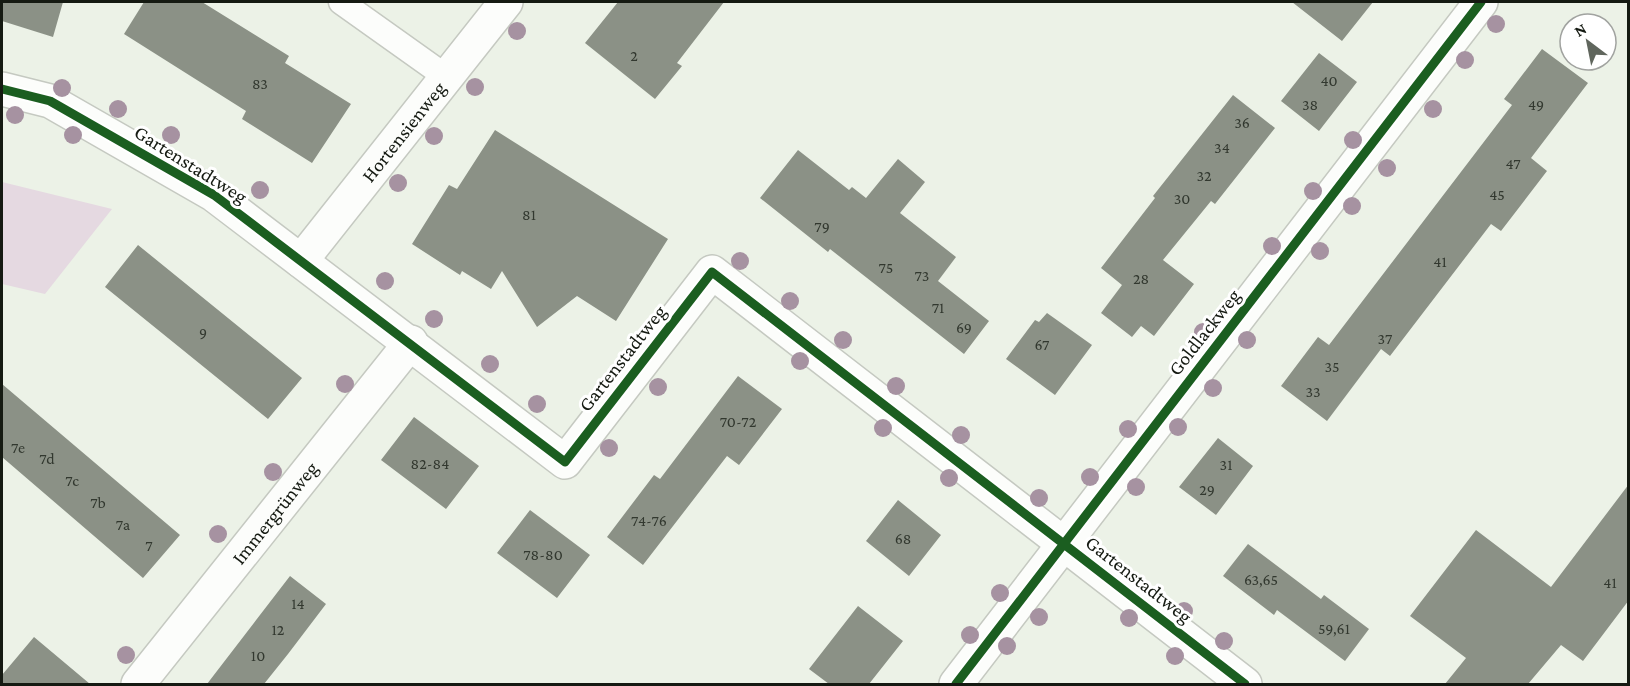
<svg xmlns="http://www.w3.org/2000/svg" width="1630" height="686" viewBox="0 0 1630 686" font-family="'Crimson Pro',serif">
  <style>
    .green { fill: #e5d9e1 }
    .building { fill: #8b9186 }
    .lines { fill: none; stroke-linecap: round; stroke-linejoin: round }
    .lane-casing { stroke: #c5c9c1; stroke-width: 27 }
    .street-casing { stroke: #c5c9c1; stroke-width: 36 }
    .lane { stroke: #fcfdfb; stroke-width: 24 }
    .street { stroke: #fcfdfb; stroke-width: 33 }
    .cycleway-casing { stroke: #fff; stroke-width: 13 }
    .cycleway { stroke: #1b5e20; stroke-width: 9 }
    .tree { fill: #a692a1 }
    .labels { text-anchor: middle; stroke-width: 6; stroke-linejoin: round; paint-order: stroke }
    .number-label { font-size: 16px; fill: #32382f }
    .street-label { font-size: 20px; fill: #151a12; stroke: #fff }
  </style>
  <rect width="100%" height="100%" fill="#ecf2e7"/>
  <path class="green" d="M 2,182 L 112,209 L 45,294 L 2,284 Z"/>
  <path class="building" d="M 2,2 L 63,2 L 53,37 L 2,21 Z
    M 144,2 L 202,2 L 289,56 L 285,63 L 351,104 L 312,163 L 242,119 L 246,111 L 124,34 Z
    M 618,2 L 724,2 L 677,63 L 682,66 L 655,99 L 585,43 Z
    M 1292,2 L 1373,2 L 1342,41 Z
    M 1542,49 L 1588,83 L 1531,158 L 1547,171 L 1501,231 L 1491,224 L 1390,356 L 1381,349 L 1327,421 L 1281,386 L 1318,337 L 1329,345 L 1512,105 L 1504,99 Z
    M 1319,53 L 1357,82 L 1319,131 L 1281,101 Z
    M 1233,95 L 1275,128 L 1215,204 L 1211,201 L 1163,260 L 1194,284 L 1154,336 L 1141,326 L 1132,337 L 1101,313 L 1122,285 L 1101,268 L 1155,198 L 1153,196 Z
    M 495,130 L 668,239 L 616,321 L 577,296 L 537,327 L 502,271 L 491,289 L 462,271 L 460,275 L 412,244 L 449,185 L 457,189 Z
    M 798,150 L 849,190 L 852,187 L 866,198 L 898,159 L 925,182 L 900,213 L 956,257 L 938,281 L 989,321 L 964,354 L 830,249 L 828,252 L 760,198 Z
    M 138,245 L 302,378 L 268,419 L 105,287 Z
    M 1047,313 L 1092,345 L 1055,395 L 1006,359 L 1035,320 L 1039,322 Z
    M 738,376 L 782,409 L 739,465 L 727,456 L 643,565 L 607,537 L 654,475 L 660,479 Z
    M 2,384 L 180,535 L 143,578 L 2,457 Z
    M 414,417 L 479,466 L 446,509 L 381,460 Z
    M 1218,438 L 1253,466 L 1216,515 L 1179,487 Z
    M 1629,484 L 1629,600 L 1583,661 L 1561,645 L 1528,684 L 1445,684 L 1466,658 L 1410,616 L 1476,530 L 1551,587 Z
    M 898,500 L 941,535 L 909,576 L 866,541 Z
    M 530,510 L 590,555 L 557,598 L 497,553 Z
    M 1248,544 L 1321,599 L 1324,595 L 1369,629 L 1345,661 L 1277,610 L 1274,615 L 1223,576 Z
    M 290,576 L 326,604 L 288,654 L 264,684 L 207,684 Z
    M 858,606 L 903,641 L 869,684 L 829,684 L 809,669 Z
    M 34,637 L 90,684 L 2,684 L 2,675 Z"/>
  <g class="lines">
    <g class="lane-casing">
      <path id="lane" d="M 341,2 L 445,76"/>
    </g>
    <g class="street-casing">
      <g id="street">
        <path d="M 2,89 L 50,101 L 214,195 L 565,462 L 712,272 L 1245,684"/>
        <path id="s1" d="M 301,261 L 506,2"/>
        <path id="s2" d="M 138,684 L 411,342"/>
        <path d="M 956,684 L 1481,2"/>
      </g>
    </g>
    <use href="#lane" class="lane"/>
    <use href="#street" class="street"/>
    <g class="cycleway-casing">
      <path id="cycleway" d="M 2,89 L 50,101 L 214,195 L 565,462 L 712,272 L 1245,684
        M 956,684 L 1481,2"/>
    </g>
    <use href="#cycleway" class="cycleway"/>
  </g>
  <g class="tree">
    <circle cx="1496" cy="24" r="9"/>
    <circle cx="517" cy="31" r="9"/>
    <circle cx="1465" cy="60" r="9"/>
    <circle cx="475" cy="87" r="9"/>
    <circle cx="62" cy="88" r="9"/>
    <circle cx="118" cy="109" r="9"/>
    <circle cx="1433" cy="109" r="9"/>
    <circle cx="15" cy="115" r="9"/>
    <circle cx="73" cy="135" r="9"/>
    <circle cx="171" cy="135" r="9"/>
    <circle cx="434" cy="136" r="9"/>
    <circle cx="1353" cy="140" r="9"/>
    <circle cx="1387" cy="168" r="9"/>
    <circle cx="398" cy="183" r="9"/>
    <circle cx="260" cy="190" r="9"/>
    <circle cx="1313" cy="191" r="9"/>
    <circle cx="1352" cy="206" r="9"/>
    <circle cx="1272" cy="246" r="9"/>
    <circle cx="1320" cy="251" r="9"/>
    <circle cx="740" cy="261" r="9"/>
    <circle cx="385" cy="281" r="9"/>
    <circle cx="790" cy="301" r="9"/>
    <circle cx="434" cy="319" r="9"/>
    <circle cx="1203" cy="332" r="9"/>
    <circle cx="843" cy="340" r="9"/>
    <circle cx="1247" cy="340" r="9"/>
    <circle cx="800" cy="361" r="9"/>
    <circle cx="490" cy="364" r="9"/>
    <circle cx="345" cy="384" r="9"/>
    <circle cx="896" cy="386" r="9"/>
    <circle cx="658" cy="387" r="9"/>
    <circle cx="1213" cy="388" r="9"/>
    <circle cx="537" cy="404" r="9"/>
    <circle cx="1178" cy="427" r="9"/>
    <circle cx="883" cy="428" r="9"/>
    <circle cx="1128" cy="429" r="9"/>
    <circle cx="961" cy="435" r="9"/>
    <circle cx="609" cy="448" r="9"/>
    <circle cx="273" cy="472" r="9"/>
    <circle cx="1090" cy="477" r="9"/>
    <circle cx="949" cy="478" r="9"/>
    <circle cx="1136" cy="487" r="9"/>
    <circle cx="1039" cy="498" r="9"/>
    <circle cx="218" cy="534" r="9"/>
    <circle cx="1000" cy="593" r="9"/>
    <circle cx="1184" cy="611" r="9"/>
    <circle cx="1039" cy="617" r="9"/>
    <circle cx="1129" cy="618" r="9"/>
    <circle cx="970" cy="635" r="9"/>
    <circle cx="1224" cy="641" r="9"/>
    <circle cx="1007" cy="646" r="9"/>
    <circle cx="126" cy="655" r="9"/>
    <circle cx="1175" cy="656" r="9"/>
  </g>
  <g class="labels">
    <g class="number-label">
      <text x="634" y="61">2</text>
      <text x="1329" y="86">40</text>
      <text x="260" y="89">83</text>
      <text x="1310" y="110">38</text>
      <text x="1536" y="110">49</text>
      <text x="1242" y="128">36</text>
      <text x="1222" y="153">34</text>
      <text x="1513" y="169">47</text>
      <text x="1204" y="181">32</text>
      <text x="1497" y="200">45</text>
      <text x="1182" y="204">30</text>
      <text x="529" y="220">81</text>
      <text x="822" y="232">79</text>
      <text x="1440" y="267">41</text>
      <text x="886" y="273">75</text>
      <text x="922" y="281">73</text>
      <text x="1141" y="284">28</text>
      <text x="938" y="313">71</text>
      <text x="964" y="333">69</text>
      <text x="203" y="338">9</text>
      <text x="1385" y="344">37</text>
      <text x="1042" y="350">67</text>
      <text x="1332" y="372">35</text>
      <text x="1313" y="397">33</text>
      <text x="738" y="427">70-72</text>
      <text x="18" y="453">7e</text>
      <text x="47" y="464">7d</text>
      <text x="430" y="469">82-84</text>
      <text x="1226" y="470">31</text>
      <text x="72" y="486">7c</text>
      <text x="1207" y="495">29</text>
      <text x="98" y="508">7b</text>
      <text x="649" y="526">74-76</text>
      <text x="123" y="530">7a</text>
      <text x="903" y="544">68</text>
      <text x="149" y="551">7</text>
      <text x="543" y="560">78-80</text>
      <text x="1261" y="585">63,65</text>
      <text x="1610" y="588">41</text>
      <text x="298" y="609">14</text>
      <text x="1334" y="634">59,61</text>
      <text x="278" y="635">12</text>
      <text x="258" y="661">10</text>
    </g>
    <g class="street-label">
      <text dy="7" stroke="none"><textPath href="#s1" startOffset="165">Hortensienweg</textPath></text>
      <text transform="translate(191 164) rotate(32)" y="7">Gartenstadtweg</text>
      <text transform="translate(1204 332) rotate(-52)" y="7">Goldlackweg</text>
      <text transform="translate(622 358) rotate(-52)" y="7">Gartenstadtweg</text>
      <text dy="7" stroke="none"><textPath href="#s2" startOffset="219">Immergrünweg</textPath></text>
      <text transform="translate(1139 579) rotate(38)" y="7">Gartenstadtweg</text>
    </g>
  </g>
  <rect width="1630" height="686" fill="none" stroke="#151a12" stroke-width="6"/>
  <g transform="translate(1588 42) rotate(328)"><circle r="28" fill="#ffffff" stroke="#a1a3a0" stroke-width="1.5"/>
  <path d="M0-4.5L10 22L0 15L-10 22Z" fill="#60665d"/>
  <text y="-9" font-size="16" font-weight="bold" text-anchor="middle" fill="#151a12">N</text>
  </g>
</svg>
